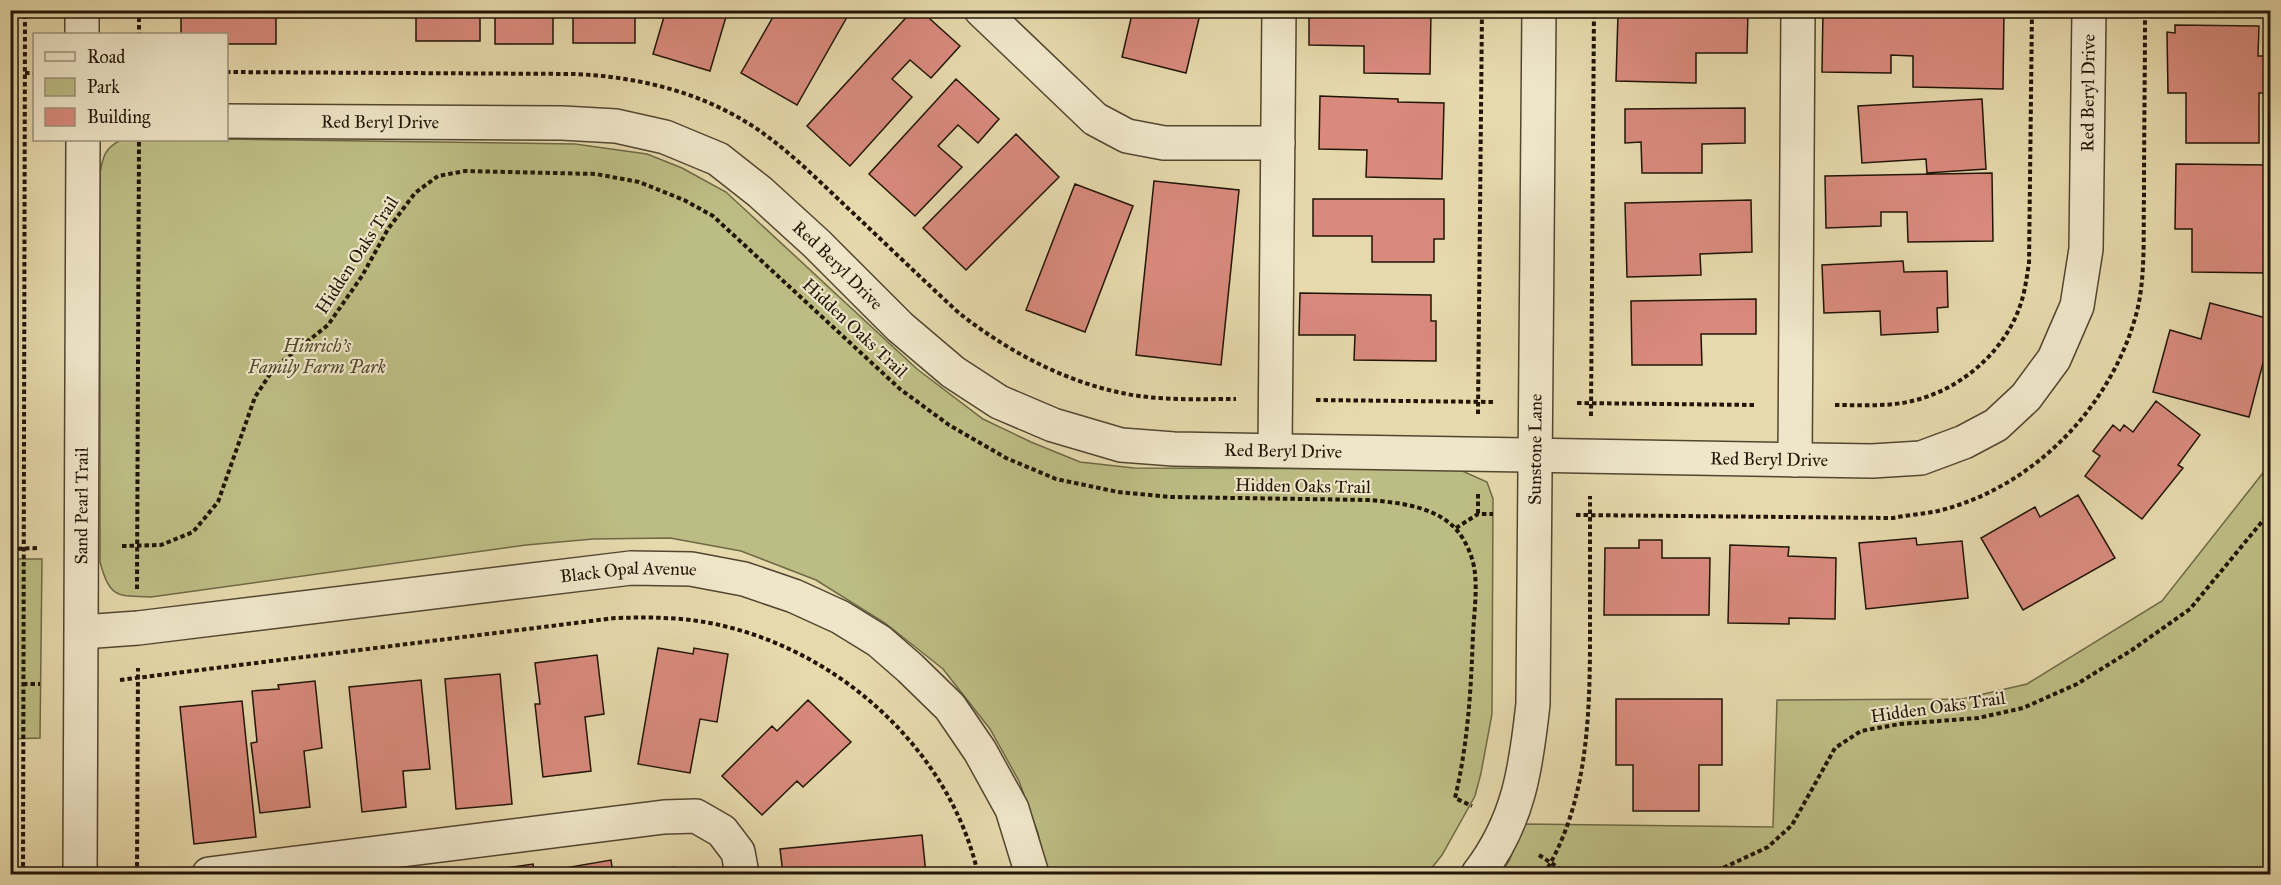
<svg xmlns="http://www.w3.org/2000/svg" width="2281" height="885" viewBox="0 0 2281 885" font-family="'IM FELL Great Primer',serif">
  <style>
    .green { fill: #bcbd84; stroke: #6e6946; stroke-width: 1.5 }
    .building { fill: #d98a7d; stroke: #211507; stroke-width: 1.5 }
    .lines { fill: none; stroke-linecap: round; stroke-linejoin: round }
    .minor-casing { stroke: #524630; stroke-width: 36 }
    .path { stroke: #211507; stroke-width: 4; stroke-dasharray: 4.5 3; stroke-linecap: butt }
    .minor { stroke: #efe6c9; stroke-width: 33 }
    .labels { text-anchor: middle; stroke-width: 4.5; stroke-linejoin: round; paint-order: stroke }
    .street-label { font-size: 18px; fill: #211507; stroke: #efe6c9 }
    .park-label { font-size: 18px; font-style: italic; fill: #50472c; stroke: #efe6c9 }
  </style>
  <rect width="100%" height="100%" fill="#e6d9ac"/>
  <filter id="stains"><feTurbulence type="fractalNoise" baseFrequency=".00333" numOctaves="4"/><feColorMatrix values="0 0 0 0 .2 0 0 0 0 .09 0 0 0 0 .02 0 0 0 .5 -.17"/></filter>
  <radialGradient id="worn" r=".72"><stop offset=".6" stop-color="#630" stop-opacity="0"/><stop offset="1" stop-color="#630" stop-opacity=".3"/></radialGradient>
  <path class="green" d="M 227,139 L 575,144 L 647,154 L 682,168 L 726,192 L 917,369 L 983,419 L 1031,442 L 1080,462 L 1134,468 L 1458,469 L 1487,482 L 1493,499 L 1492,714 L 1481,773 L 1475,796 L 1442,855 L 1427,874 L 1047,874 L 1038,833 L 1019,781 L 990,729 L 943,669 L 885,623 L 816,580 L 741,551 L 670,538 L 593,539 L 526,545 L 151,597 C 116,596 110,598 100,562 L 100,173 C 103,156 105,148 121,140 Z
    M 2270,464 L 2270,874 L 1500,874 L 1509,861 L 1525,824 L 1773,827 L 1777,700 L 1962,699 L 2027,684 L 2162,601 Z
    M 11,559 L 42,559 L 40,738 L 11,739 Z"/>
  <path class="building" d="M 181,10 L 339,10 L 339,16 L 276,16 L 276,44 L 226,44 L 226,34 L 181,34 Z
    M 416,10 L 480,10 L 480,41 L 416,41 Z
    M 495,10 L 553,10 L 553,44 L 495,44 Z
    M 573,10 L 635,10 L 635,43 L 573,43 Z
    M 666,10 L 728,10 L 710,71 L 653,54 Z
    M 777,10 L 851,10 L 797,105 L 741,73 Z
    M 913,10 L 920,10 L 960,46 L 931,78 L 910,60 L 892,79 L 912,97 L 850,166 L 807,126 Z
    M 1133,10 L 1201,10 L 1186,73 L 1122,57 Z
    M 1309,10 L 1431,10 L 1430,74 L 1364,73 L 1364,46 L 1309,45 Z
    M 1666,10 L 1748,10 L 1747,53 L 1696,53 L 1696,83 L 1616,81 L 1618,14 L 1666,16 Z
    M 1823,10 L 2004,10 L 2003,89 L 1913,87 L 1913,56 L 1891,55 L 1891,73 L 1822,72 Z
    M 2190,10 L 2245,10 L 2245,16 L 2189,16 Z
    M 2175,25 L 2259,26 L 2258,56 L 2270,56 L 2270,93 L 2259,93 L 2259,143 L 2186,143 L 2186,93 L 2168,93 L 2167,32 L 2175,33 Z
    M 956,79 L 999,119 L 978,143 L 958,125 L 938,146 L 962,167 L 915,216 L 869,174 Z
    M 1320,96 L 1398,99 L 1398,102 L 1444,103 L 1442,179 L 1366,177 L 1367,150 L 1319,149 Z
    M 1982,99 L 1986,169 L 1927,173 L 1926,159 L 1862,163 L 1858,106 Z
    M 1745,108 L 1745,143 L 1702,144 L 1702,173 L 1642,173 L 1641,142 L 1625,143 L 1625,109 Z
    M 1016,134 L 1059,177 L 966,270 L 923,228 Z
    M 2176,164 L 2270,165 L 2270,273 L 2192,272 L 2192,229 L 2175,229 Z
    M 1992,173 L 1993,241 L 1908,242 L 1907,212 L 1881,212 L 1881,226 L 1826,228 L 1825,176 Z
    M 1154,181 L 1239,190 L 1221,365 L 1136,355 Z
    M 1075,184 L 1133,206 L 1085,332 L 1026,310 Z
    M 1313,199 L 1444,199 L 1444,239 L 1434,239 L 1434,262 L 1372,262 L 1372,236 L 1313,236 Z
    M 1751,200 L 1752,252 L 1700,254 L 1701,275 L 1627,277 L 1625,203 Z
    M 1903,261 L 1904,272 L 1947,271 L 1948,307 L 1937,308 L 1938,332 L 1881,335 L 1880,311 L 1824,313 L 1822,265 Z
    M 1300,293 L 1431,295 L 1431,321 L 1436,321 L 1436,361 L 1354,360 L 1355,335 L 1299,335 Z
    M 1756,299 L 1756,334 L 1701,334 L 1702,365 L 1632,365 L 1631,301 Z
    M 2210,303 L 2270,319 L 2270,336 L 2249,417 L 2153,392 L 2170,330 L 2201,339 Z
    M 2156,401 L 2200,435 L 2178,465 L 2183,468 L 2142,519 L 2085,476 L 2100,456 L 2093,451 L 2113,425 L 2120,431 L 2124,425 L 2133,432 Z
    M 2078,495 L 2115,558 L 2023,610 L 1981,538 L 2035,507 L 2040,517 Z
    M 1916,538 L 1917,545 L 1962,541 L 1968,598 L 1866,609 L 1859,543 Z
    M 1639,540 L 1662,540 L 1662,558 L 1710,558 L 1709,615 L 1604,615 L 1605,548 L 1639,548 Z
    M 1730,545 L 1789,547 L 1788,556 L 1836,558 L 1835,619 L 1789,618 L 1789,624 L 1728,623 Z
    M 658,648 L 693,654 L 694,648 L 728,654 L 717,722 L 700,719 L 690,773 L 638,764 Z
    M 597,655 L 604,714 L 585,717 L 591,771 L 543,777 L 535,704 L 540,704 L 535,663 Z
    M 500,674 L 512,804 L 456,809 L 445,679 Z
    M 421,680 L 430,769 L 403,771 L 406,807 L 362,812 L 349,687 Z
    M 315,681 L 322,748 L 304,751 L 310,807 L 260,813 L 251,743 L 257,742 L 252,691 L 279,689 L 278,685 Z
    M 1616,699 L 1722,699 L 1722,765 L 1699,765 L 1699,811 L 1633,811 L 1633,765 L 1616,765 Z
    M 808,700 L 851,742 L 803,787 L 797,781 L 762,815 L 722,776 L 772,726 L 777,731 Z
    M 242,701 L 256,837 L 194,844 L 180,707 Z
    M 922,835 L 926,874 L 783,874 L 780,849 Z
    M 611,860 L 613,874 L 554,874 L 553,870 Z
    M 533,864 L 535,874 L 465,874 Z
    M 674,867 L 675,874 L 631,874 Z"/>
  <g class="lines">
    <g class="minor-casing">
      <g id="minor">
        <path d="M 82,10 L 82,34"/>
        <path d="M 981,10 L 1095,119 L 1127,136 L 1164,143 L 1278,143"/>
        <path id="s1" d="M 226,121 L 562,123 L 616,126 L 665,137 L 718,159 L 760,192 L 817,244 L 900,327 L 953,372 L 999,402 L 1053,425 L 1121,445 L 1174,449 L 1872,461 L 1921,458 L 1964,442 L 1996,425 L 2026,397 L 2054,359 L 2077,306 L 2086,249 L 2089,10"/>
        <path d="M 1275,450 L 1279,10"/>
        <path d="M 1795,460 L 1798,10"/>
        <path id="s2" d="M 82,632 L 138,628 L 631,568 L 691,569 L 744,579 L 794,596 L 840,617 L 879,641 L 910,668 L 950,707 L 980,751 L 1012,809 L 1032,874"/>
        <path id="s3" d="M 80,874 L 83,140"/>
        <path d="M 209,874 L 664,817 L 696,816 L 722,831 L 738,852 L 742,874"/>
        <path id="s4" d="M 1478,874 C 1519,821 1526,768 1533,704 L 1539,10"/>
      </g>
    </g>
    <path class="path" d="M 139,10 L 139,34
      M 226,72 L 575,74 C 641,77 705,93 760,131 C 794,155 823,185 853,213 C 888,246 923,280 959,313 C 1006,350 1063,381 1122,393 C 1159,401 1198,399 1236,399
      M 25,73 L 34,73
      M 1316,400 L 1494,402
      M 1577,403 L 1755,405
      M 1835,405 C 1860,405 1887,407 1912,401 C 1964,389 2010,347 2023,296 C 2026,285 2027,274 2029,264 L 2032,10
      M 1478,414 L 1482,10
      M 1591,416 L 1594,10
      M 1478,494 L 1478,514
      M 1576,515 L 1893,518 C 1907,515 1923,514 1938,511 C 2032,488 2110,409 2136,315 C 2146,278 2143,236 2144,197 C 2144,135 2145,73 2145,10
      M 1456,528 L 1478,514 L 1493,514
      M 122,546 L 161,545 L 193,532 L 218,502 L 255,397 L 274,368 L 328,325 L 362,276 L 388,229 L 415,193 L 438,176 L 465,171 L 596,174 L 639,182 L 684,200 L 713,216 L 900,389 L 949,425 L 1006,458 L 1056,479 L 1118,492 L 1171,497 L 1370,500 C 1400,503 1433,506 1455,528 C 1466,540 1474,559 1475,574 C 1477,593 1474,615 1473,634 C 1471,690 1468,743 1455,798 L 1472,806
      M 10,549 L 40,548
      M 137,589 L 139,140
      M 120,680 L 615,618 C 649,617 682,617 715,624 C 839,650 950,750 978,874
      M 23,684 L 40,684
      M 1539,855 L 1568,874
      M 23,874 L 25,10
      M 137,874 L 138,668
      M 1544,874 C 1589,802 1590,711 1590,629 C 1590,585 1590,540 1590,496
      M 1710,874 L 1768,847 L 1792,825 L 1835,748 L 1861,731 L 1900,724 L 1978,718 L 2023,708 L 2077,684 L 2132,650 L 2190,609 L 2270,512"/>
    <use href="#minor" class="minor"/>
  </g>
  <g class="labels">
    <g class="street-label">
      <text dy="6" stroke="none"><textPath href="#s1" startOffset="2242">Red Beryl Drive</textPath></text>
      <text dy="6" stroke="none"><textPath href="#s1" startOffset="154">Red Beryl Drive</textPath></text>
      <text transform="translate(357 255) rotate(-57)" y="6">Hidden Oaks Trail</text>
      <text dy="6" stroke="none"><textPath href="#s1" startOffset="658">Red Beryl Drive</textPath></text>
      <text transform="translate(855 328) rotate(43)" y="6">Hidden Oaks Trail</text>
      <text dy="6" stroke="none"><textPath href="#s4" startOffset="436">Sunstone Lane</textPath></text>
      <text dy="6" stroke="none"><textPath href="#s1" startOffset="1162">Red Beryl Drive</textPath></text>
      <text dy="6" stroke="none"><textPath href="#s1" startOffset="1648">Red Beryl Drive</textPath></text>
      <text transform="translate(1303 486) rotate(1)" y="6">Hidden Oaks Trail</text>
      <text dy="6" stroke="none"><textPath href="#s3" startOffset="368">Sand Pearl Trail</textPath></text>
      <text dy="6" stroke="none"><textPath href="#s2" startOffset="550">Black Opal Avenue</textPath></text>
      <text transform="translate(1938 707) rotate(-8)" y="6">Hidden Oaks Trail</text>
    </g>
    <g class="park-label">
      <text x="317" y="352">Hinrich's<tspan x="317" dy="21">Family Farm Park</tspan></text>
    </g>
  </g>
  <rect width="2281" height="885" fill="none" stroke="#e6d9ac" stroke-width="36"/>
  <rect x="12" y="12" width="2257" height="861" fill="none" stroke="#211507" stroke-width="3"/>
  <rect x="18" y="18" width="2245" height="849" fill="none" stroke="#211507" stroke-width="1.5"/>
  <rect x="33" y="33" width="195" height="108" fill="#efe6c9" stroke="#9d927b" stroke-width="1.5"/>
  <rect x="45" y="52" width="30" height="9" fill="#efe6c9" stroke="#9d927b" stroke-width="1.5"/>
  <text x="87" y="63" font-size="18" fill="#211507">Road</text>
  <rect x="45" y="78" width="30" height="18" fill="#bcbd84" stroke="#9d927b" stroke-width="1.5"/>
  <text x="87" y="93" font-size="18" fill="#211507">Park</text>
  <rect x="45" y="108" width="30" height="18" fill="#d98a7d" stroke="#9d927b" stroke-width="1.5"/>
  <text x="87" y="123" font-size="18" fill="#211507">Building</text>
  <rect width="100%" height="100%" filter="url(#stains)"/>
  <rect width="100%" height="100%" fill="url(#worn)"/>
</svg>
